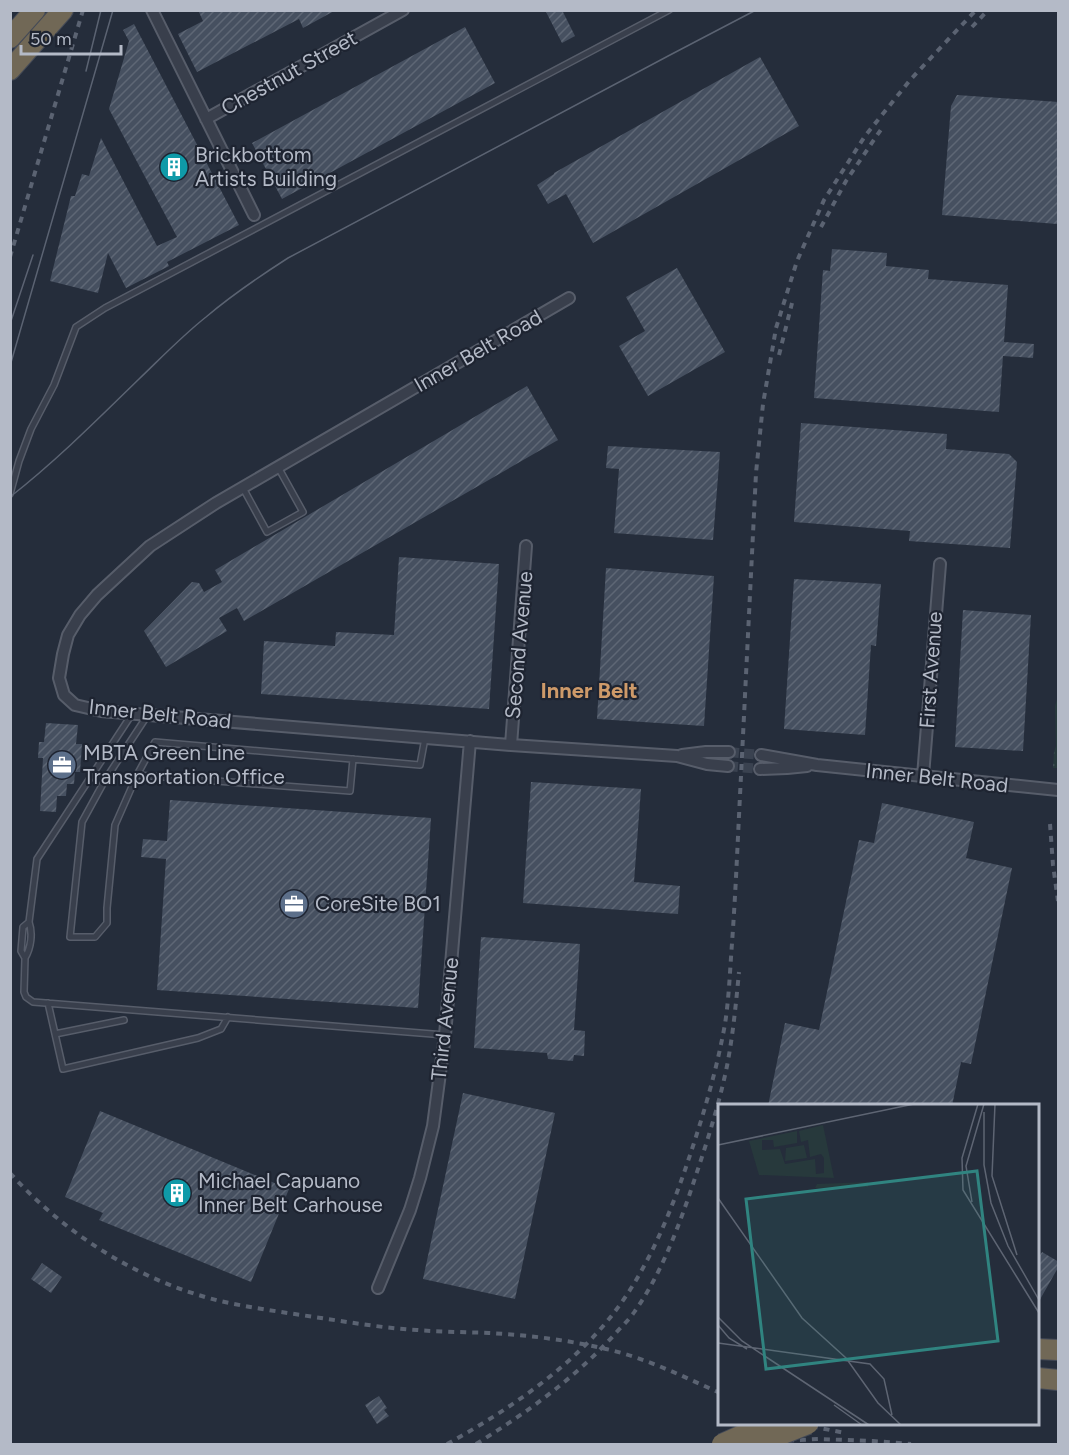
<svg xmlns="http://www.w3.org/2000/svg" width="1069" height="1455" viewBox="0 0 1069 1455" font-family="Figtree,sans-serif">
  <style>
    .park { fill: url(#park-dots) }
    .building { fill: url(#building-hatch) }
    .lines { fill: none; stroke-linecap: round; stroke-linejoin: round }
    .street-tunnel { stroke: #3a4250; stroke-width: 10; stroke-dasharray: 10 5; stroke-linecap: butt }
    .lane-casing { stroke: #575d6a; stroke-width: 8 }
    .street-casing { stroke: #575d6a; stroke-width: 14 }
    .highway-casing { stroke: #444a57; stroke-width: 22 }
    .lane { stroke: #393f4c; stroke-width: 5 }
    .street { stroke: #393f4c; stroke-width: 10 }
    .highway { stroke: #716856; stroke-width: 20 }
    .tram { stroke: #5b6372; stroke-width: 1.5 }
    .rail { stroke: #5b6372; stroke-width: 4; stroke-dasharray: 6 6; stroke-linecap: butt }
    .highway-bridge-casing { stroke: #444a57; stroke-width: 22; stroke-linecap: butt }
    .highway-bridge { stroke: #716856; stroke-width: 20 }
    .labels { text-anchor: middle; stroke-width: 4.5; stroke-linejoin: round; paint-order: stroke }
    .street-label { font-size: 21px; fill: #b4bac7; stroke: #1e2431 }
    .poi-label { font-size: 21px; fill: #b4bac7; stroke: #1e2431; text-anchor: start }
    .neighbourhood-label { font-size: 22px; font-weight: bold; fill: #ce9a69; stroke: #1e2431 }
    .inset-road { fill: none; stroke: #5e6573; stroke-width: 1.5 }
    .view { fill: #308480; fill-opacity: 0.15; stroke: #308480; stroke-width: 3 }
    .inset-edge { fill: none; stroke: #b4bac7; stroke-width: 3 }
  </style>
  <defs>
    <pattern id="park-dots" width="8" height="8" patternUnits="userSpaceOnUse" patternTransform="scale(1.5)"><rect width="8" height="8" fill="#27393c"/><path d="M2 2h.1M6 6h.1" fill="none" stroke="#445457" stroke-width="1.8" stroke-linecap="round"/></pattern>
    <pattern id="building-hatch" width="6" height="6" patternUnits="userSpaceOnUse" patternTransform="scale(1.5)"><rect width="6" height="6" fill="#465060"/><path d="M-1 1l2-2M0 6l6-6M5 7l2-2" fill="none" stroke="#5e6775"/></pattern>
  </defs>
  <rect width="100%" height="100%" fill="#252d3b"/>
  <path class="park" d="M 1058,696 L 1058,768 L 1053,768 L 1054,752 L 1056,746 L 1055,706 Z"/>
  <path class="building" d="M 198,10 L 336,10 L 303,28 L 299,19 L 197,72 L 178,34 L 203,21 Z
    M 545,10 L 562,10 L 575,36 L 562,43 Z
    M 134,24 L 239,225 L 167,262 L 169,266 L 126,288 L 108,253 L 98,293 L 50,281 L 71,196 L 75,196 L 82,174 L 89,176 L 101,138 L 157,246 L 177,237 L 109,109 L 129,41 L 123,30 Z
    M 465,27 L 495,83 L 282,199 L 252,143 Z
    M 760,57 L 799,126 L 593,243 L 566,194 L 548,204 L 537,185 L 554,174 L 554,173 Z
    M 957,95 L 1059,102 L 1059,199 L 1057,224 L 942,215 L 951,106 Z
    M 832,249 L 887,253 L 886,266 L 929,270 L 928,279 L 1008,285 L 1004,342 L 1034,344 L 1033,358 L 1003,356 L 999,412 L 814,398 L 823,270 L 830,271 Z
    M 677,268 L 725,352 L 648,396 L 619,346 L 645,331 L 626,297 Z
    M 527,386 L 558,440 L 244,621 L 237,608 L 219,618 L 227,631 L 166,667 L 144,631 L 192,582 L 199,583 L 204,592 L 222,582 L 215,570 Z
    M 801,423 L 947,434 L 946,449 L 1009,454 L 1017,462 L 1010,548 L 909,541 L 910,531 L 794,522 Z
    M 608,446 L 720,452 L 713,540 L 614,533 L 619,469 L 606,468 Z
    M 399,557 L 499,564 L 489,709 L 261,694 L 264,641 L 335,646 L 336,632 L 394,635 Z
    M 606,568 L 714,576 L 704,726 L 597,719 Z
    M 794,579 L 881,584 L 876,646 L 871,645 L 865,735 L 784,729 Z
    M 963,610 L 1031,615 L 1023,751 L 955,747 Z
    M 46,723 L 78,725 L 76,744 L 82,744 L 80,772 L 75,772 L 74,784 L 67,784 L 66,796 L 57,796 L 56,812 L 40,811 L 43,758 L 38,758 L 39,742 L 44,742 Z
    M 531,782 L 641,789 L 634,882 L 680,886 L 678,914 L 523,903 Z
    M 170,800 L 431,818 L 418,1008 L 157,990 L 166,859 L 141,857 L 143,839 L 167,841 Z
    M 882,803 L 974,822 L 966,858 L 1012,868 L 971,1064 L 961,1062 L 952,1106 L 768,1106 L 785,1023 L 819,1030 L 859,840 L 874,843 Z
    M 481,937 L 580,944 L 574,1030 L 585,1031 L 584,1056 L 574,1055 L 573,1061 L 548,1059 L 547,1053 L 474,1048 Z
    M 463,1093 L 555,1113 L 515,1299 L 423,1279 Z
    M 100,1111 L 289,1189 L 251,1282 L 99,1220 L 103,1213 L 65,1197 Z
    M 1042,1252 L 1059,1262 L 1059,1266 L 1038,1303 L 1038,1259 Z
    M 42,1263 L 62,1277 L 51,1293 L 31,1279 Z
    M 379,1396 L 387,1408 L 384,1410 L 389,1416 L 377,1424 L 365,1405 Z"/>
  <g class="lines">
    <path class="street-tunnel" d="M 729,752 L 761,755
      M 728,766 L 760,769"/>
    <g class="lane-casing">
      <path id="lane" d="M 243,488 L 267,532 L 303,512 L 278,467
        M 10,494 L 19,461 L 31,429 L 54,385 L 76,327 L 105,308 L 669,10
        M 147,716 L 105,780 L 82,822 L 70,937 L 95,937 L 107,923 L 107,908 L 115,825 L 137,775 L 155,742 L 420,765 L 425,738
        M 137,775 L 350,791 L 353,759
        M 29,922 L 23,927 L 21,951 L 25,958 C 31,948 33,933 29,922 L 37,859 L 132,714
        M 25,958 L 24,992 L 26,997 L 33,1002 L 445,1035
        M 48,1003 L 63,1069 L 198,1038 L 221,1029 L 228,1017
        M 55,1034 L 124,1020"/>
    </g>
    <g class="street-casing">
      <path id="street" d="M 152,10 L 254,215
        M 206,119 L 403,10
        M 569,298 L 216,503 L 150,546 L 124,570 L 97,595 L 80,615 L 68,635 L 63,654 L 59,678 L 64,695 L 75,705 L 101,711 L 511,745 L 677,756 L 707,764 L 728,766
        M 511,745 L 526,546
        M 682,755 L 706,752 L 729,752
        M 761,755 L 817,765 L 1058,790
        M 760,769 L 787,768 L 807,766
        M 923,776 L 940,564
        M 378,1288 L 410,1210 L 420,1178 L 433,1126 L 445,1035 L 470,741"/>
    </g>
    <g class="highway-casing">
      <path id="highway" d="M 10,38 L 35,10
        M 10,70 L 63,10
        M 1038,1349 L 1058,1350
        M 1038,1378 L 1058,1380"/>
    </g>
    <use href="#lane" class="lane"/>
    <use href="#street" class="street"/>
    <use href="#highway" class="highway"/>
    <path class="tram" d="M 86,71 L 101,10
      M 10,324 L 33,255
      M 10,366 L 113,10
      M 10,497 C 56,461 97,420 139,379 C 161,358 182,336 206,317 C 232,295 260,276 288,258 L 670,55 L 756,10"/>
    <path class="rail" d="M 972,27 L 988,10
      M 821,227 L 846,181 L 882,128
      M 10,257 L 83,10
      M 779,355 L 792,303
      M 1050,824 L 1053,865 L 1058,901
      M 10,1173 C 66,1235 139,1281 220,1301 C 251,1308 282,1312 314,1317 C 348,1322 382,1328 417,1330 C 441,1332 465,1332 489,1333 C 528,1335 568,1340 606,1349 C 646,1358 682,1376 720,1393
      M 800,1424 L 845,1433
      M 447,1444 C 507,1411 574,1366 616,1310 C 647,1269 668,1219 685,1170 C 701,1123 716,1074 725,1024 C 729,998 730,970 732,943 C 736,888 738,832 741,776 C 746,675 751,574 756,473 L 763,404 L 776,328 L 797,261 L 824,200 L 865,136 L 911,79 L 976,10
      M 476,1444 C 526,1413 574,1379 614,1335 C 621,1327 629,1320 635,1311 C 659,1277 675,1236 689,1196 C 703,1154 718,1110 727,1066 C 733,1035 736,1003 739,972
      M 716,1444 L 819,1439 L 873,1441 L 911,1444"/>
    <g class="highway-bridge-casing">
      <path id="highway-bridge" d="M 722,1444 L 767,1424
        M 758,1444 L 808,1424"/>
    </g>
    <use href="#highway-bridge" class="highway-bridge"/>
  </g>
  <defs>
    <g id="building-disc" transform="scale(1.5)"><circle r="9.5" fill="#0f9aa8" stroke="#1e2431"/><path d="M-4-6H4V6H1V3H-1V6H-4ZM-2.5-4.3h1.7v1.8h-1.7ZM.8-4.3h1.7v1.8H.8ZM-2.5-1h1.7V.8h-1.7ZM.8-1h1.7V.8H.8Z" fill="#fff"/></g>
    <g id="office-disc" transform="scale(1.5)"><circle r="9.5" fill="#5c6f8a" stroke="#1e2431"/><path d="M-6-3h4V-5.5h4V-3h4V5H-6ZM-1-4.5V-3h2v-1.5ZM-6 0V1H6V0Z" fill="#fff"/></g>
  </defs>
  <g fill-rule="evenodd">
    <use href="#building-disc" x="174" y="167"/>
    <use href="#office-disc" x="62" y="765"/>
    <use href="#office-disc" x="294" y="904"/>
    <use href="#building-disc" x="177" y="1193"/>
  </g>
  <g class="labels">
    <g class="street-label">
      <text transform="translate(289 73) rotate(-29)" y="7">Chestnut Street</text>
      <text transform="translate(478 351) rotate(-30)" y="7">Inner Belt Road</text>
      <text transform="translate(519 645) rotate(-85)" y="7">Second Avenue</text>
      <text transform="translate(931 670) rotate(-86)" y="7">First Avenue</text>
      <text transform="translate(160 714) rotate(6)" y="7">Inner Belt Road</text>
      <text transform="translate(937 778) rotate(6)" y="7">Inner Belt Road</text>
      <text transform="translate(445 1019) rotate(-84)" y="7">Third Avenue</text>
    </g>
    <g class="poi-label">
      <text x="195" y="162">Brickbottom<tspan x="195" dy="24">Artists Building</tspan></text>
      <text x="83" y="760">MBTA Green Line<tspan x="83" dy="24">Transportation Office</tspan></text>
      <text x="315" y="911">CoreSite BO1</text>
      <text x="198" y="1188">Michael Capuano<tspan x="198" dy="24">Inner Belt Carhouse</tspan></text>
    </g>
    <g class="neighbourhood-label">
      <text x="589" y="698">Inner Belt</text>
    </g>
  </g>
  <g transform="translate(718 1104)">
    <rect width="321" height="321" fill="#252d3b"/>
    <path d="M 105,21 L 116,74 L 41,71 L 31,37 L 79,27 L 79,39 L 56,43 L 55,36 L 44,36 L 44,46 L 62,45 L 67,60 L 97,55 L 98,70 L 106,69 L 106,54 L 103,50 L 92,53 L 90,36 L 83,38 L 81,27 ZM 86,41 L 89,54 L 67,57 L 68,44 Z" fill="#27393c"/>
    <path d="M 150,78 L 150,83 L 97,84 L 99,80 Z" fill="#27393c"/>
    <path class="inset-road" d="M 260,0 L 244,54 L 245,86 L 321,209M 277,0 L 274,72 L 299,151M 266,8 L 266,61 L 273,99 L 290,142 L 321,196M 0,41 L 196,0M 0,94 L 84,214 L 128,254 L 160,299 L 183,321M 254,98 L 248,62 L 266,0M 0,213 L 24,237 L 151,321M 0,221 L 11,234 L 29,245M 0,239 L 152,260 L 166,275 L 174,311M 116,301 L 144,321"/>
    <path class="view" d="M 259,67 L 280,237 L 48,265 L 28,95 Z"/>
    <rect width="321" height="321" class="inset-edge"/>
  </g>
  <rect width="1069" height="1455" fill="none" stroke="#b4bac7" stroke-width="24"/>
  <path d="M21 45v9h100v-9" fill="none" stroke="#b4bac7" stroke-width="3"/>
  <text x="30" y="45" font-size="18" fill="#b4bac7" stroke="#1e2431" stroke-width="4.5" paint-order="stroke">50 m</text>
</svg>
